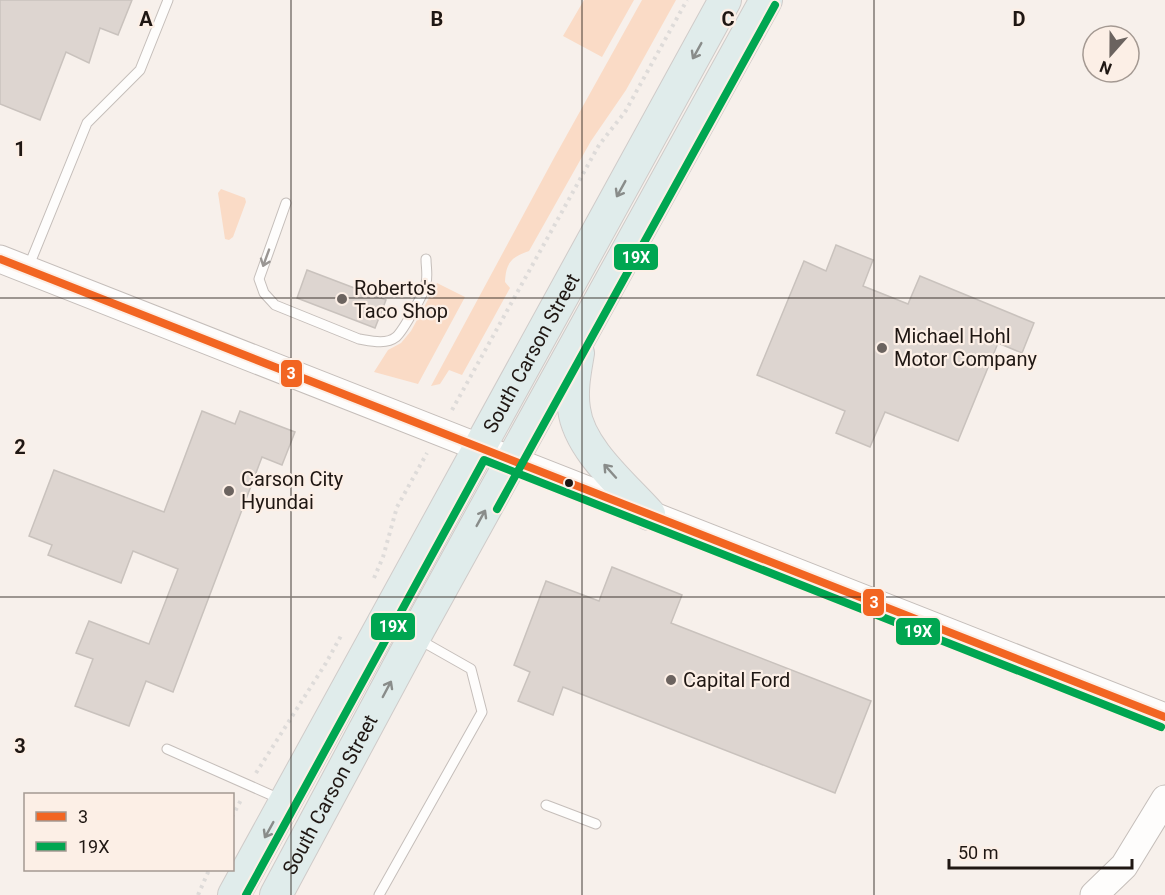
<svg xmlns="http://www.w3.org/2000/svg" width="1165" height="895" viewBox="0 0 1165 895" font-family="Roboto,sans-serif">
  <style>
    .green { fill: #fadbc6 }
    .building { fill: #ddd5d0; stroke: #c9c2bd; stroke-width: 1.5 }
    .lines { fill: none; stroke-linecap: round; stroke-linejoin: round }
    .lane-casing { stroke: #c5beba; stroke-width: 11 }
    .secondary-casing { stroke: #c5beba; stroke-width: 29 }
    .primary-casing { stroke: #cfcbc9; stroke-width: 34 }
    .path { stroke: #dedbd9; stroke-width: 4; stroke-dasharray: 3 4.5; stroke-linecap: butt }
    .lane { stroke: #fefdfc; stroke-width: 9 }
    .secondary { stroke: #fefdfc; stroke-width: 27 }
    .primary { stroke: #e0eceb; stroke-width: 32 }
    .bus-1-casing { stroke: #fcefe6; stroke-width: 12 }
    .bus-2-casing { stroke: #fcefe6; stroke-width: 12 }
    .bus-1 { stroke: #f26522; stroke-width: 8 }
    .bus-2 { stroke: #00a651; stroke-width: 8 }
    .oneway { stroke: #898c8a }
    .oneway2 { stroke: #9a9693 }
    .grid { fill: none; stroke: #1f1713; stroke-width: 1.5; stroke-opacity: 0.55 }
    .poi-dot { fill: #6b635f; stroke: #fcefe6; stroke-width: 2 }
    .bus-dot { fill: #1f1713; stroke: #fcefe6; stroke-width: 2 }
    .labels { text-anchor: middle; stroke-width: 4.5; stroke-linejoin: round; paint-order: stroke }
    .poi-label { font-size: 20px; fill: #1f1713; stroke: #fcefe6; text-anchor: start }
    .street-label { font-size: 20px; fill: #1f1713; stroke: #fcefe6 }
    .grid-label { font-size: 20px; text-anchor: middle; font-weight: bold; fill: #1f1713; stroke: #fcefe6; stroke-width: 4.5; stroke-linejoin: round; paint-order: stroke }
    .line-badge { stroke: #fcefe6; stroke-width: 2 }
    .badge-label { font-size: 16px; text-anchor: middle; font-weight: bold; fill: #fff }
  </style>
  <rect width="100%" height="100%" fill="#f7f0eb"/>
  <path class="green" d="M 584,0 L 634,0 L 602,57 L 563,36 Z
    M 642,0 L 676,0 L 626,90 L 591,141 L 529,251 C 511,257 506,263 505,282 L 510,288 L 462,375 L 449,370 L 440,384 L 431,386 L 554,158 Z
    M 221,189 L 245,198 L 246,202 L 233,237 L 229,240 L 225,239 L 218,193 Z
    M 437,283 L 465,297 L 418,384 L 374,372 L 388,350 L 401,343 L 411,331 Z"/>
  <path class="building" d="M 0,0 L 132,0 L 118,35 L 100,28 L 89,63 L 66,52 L 40,120 L 0,104 Z
    M 836,245 L 873,260 L 863,286 L 908,304 L 920,276 L 1034,323 L 1022,353 L 998,343 L 958,441 L 885,412 L 870,447 L 836,433 L 845,411 L 757,375 L 804,261 L 826,271 Z
    M 307,270 L 386,300 L 375,328 L 297,298 Z
    M 202,411 L 235,424 L 240,411 L 295,432 L 282,465 L 262,457 L 173,692 L 146,681 L 129,726 L 75,706 L 93,659 L 76,653 L 89,621 L 149,644 L 178,569 L 133,551 L 121,583 L 48,555 L 52,545 L 29,536 L 54,470 L 164,512 Z
    M 612,567 L 682,595 L 671,623 L 871,701 L 835,793 L 563,687 L 553,715 L 518,701 L 530,672 L 514,665 L 546,581 L 599,601 Z"/>
  <g class="lines">
    <g class="lane-casing">
      <path id="lane" d="M 286,203 L 259,279 L 264,293 L 275,305 L 359,339 C 371,341 386,345 396,337 C 403,331 425,292 426,283 C 428,275 426,267 426,259
        M 28,268 L 87,123 L 140,70 L 168,0
        M 167,749 L 280,799
        M 546,805 L 596,824
        M 379,895 L 482,712 L 471,669 L 418,639"/>
    </g>
    <g class="secondary-casing">
      <path id="secondary" d="M 0,259 L 1165,717
        M 1094,895 L 1124,866 L 1165,799"/>
    </g>
    <g class="primary-casing">
      <g id="primary">
        <path d="M 578,353 C 575,371 571,390 574,409 C 579,449 623,485 649,514"/>
        <path id="s1" d="M 234,895 L 725,0"/>
        <path id="s2" d="M 276,895 L 415,636 L 766,0"/>
      </g>
    </g>
    <path class="path" d="M 452,410 L 599,145 L 625,112 L 687,0
      M 374,578 L 383,557 L 397,507 L 427,453
      M 256,773 L 326,663 L 342,634
      M 232,817 L 242,798
      M 198,895 L 209,870"/>
    <use href="#lane" class="lane"/>
    <use href="#secondary" class="secondary"/>
    <use href="#primary" class="primary"/>
    <g class="bus-1-casing">
      <path id="bus-1" d="M 0,259 L 1165,717"/>
    </g>
    <g class="bus-2-casing">
      <path id="bus-2" d="M 497,509 L 775,5
        M 246,895 L 484,460 L 1161,727"/>
    </g>
    <use href="#bus-1" class="bus-1"/>
    <use href="#bus-2" class="bus-2"/>
  </g>
  <defs><path id="oneway-shaft" d="M-6 0H5M1.5-3L5.5 0L1.5 3" fill="none" stroke-width="1.6" stroke-linecap="round" stroke-linejoin="round" transform="scale(1.5)"/></defs>
  <g class="oneway">
    <use href="#oneway-shaft" transform="translate(697 51) rotate(119)"/>
    <use href="#oneway-shaft" transform="translate(621 189) rotate(119)"/>
    <use href="#oneway-shaft" transform="translate(610 471) rotate(-132)"/>
    <use href="#oneway-shaft" transform="translate(481 518) rotate(-61)"/>
    <use href="#oneway-shaft" transform="translate(387 689) rotate(-62)"/>
    <use href="#oneway-shaft" transform="translate(269 830) rotate(119)"/>
  </g>
  <use class="oneway2" href="#oneway-shaft" transform="translate(266 258) rotate(110)"/>
  <path class="grid" d="M 291,0 L 291,895M 582,0 L 582,895M 874,0 L 874,895M 0,298 L 1165,298M 0,597 L 1165,597"/>
  <g class="poi-dot">
    <circle cx="342" cy="299" r="6"/>
    <circle cx="882" cy="348" r="6"/>
    <circle cx="229" cy="491" r="6"/>
    <circle cx="671" cy="680" r="6"/>
  </g>
  <circle class="bus-dot" cx="569" cy="483" r="5"/>
  <g class="labels">
    <g class="poi-label">
      <text x="354" y="295">Roberto's<tspan x="354" dy="23">Taco Shop</tspan></text>
      <text x="894" y="343">Michael Hohl<tspan x="894" dy="23">Motor Company</tspan></text>
      <text x="241" y="486">Carson City<tspan x="241" dy="23">Hyundai</tspan></text>
      <text x="683" y="687">Capital Ford</text>
    </g>
    <g class="street-label">
      <text dy="7" stroke="none"><textPath href="#s1" startOffset="618">South Carson Street</textPath></text>
      <text dy="7" stroke="none"><textPath href="#s2" startOffset="114">South Carson Street</textPath></text>
    </g>
  </g>
  <g class="grid-label">
    <text x="146" y="26">A</text>
    <text x="437" y="26">B</text>
    <text x="728" y="26">C</text>
    <text x="1019" y="26">D</text>
    <text x="20" y="156">1</text>
    <text x="20" y="454">2</text>
    <text x="20" y="753">3</text>
  </g>
  <g class="line-badge">
    <rect x="613" y="243" width="46" height="28" rx="6" fill="#00a651"/>
    <rect x="280" y="359" width="23" height="29" rx="6" fill="#f26522"/>
    <rect x="862" y="588" width="23" height="29" rx="6" fill="#f26522"/>
    <rect x="370" y="612" width="46" height="29" rx="6" fill="#00a651"/>
    <rect x="895" y="617" width="46" height="29" rx="6" fill="#00a651"/>
  </g>
  <g class="badge-label">
    <text x="636" y="263">19X</text>
    <text x="291" y="379">3</text>
    <text x="874" y="608">3</text>
    <text x="393" y="632">19X</text>
    <text x="918" y="637">19X</text>
  </g>
  <rect x="24" y="793" width="210" height="78" fill="#fcefe6" stroke="#a49992" stroke-width="1.5"/>
  <rect x="36" y="812" width="30" height="9" fill="#f26522" stroke="#a49992" stroke-width="1.5"/>
  <text x="78" y="823" font-size="18" fill="#1f1713">3</text>
  <rect x="36" y="842" width="30" height="9" fill="#00a651" stroke="#a49992" stroke-width="1.5"/>
  <text x="78" y="853" font-size="18" fill="#1f1713">19X</text>
  <g transform="translate(1111 54) rotate(201)"><circle r="28" fill="#fcefe6" stroke="#a49992" stroke-width="1.5"/>
  <path d="M0-4.5L10 22L0 15L-10 22Z" fill="#6b635f"/>
  <text y="-9" font-size="16" font-weight="bold" text-anchor="middle" fill="#1f1713">N</text>
  </g>
  <path d="M949 859v9h183v-9" fill="none" stroke="#1f1713" stroke-width="3"/>
  <text x="958" y="859" font-size="18" fill="#1f1713" stroke="#fcefe6" stroke-width="4.5" paint-order="stroke">50 m</text>
</svg>
